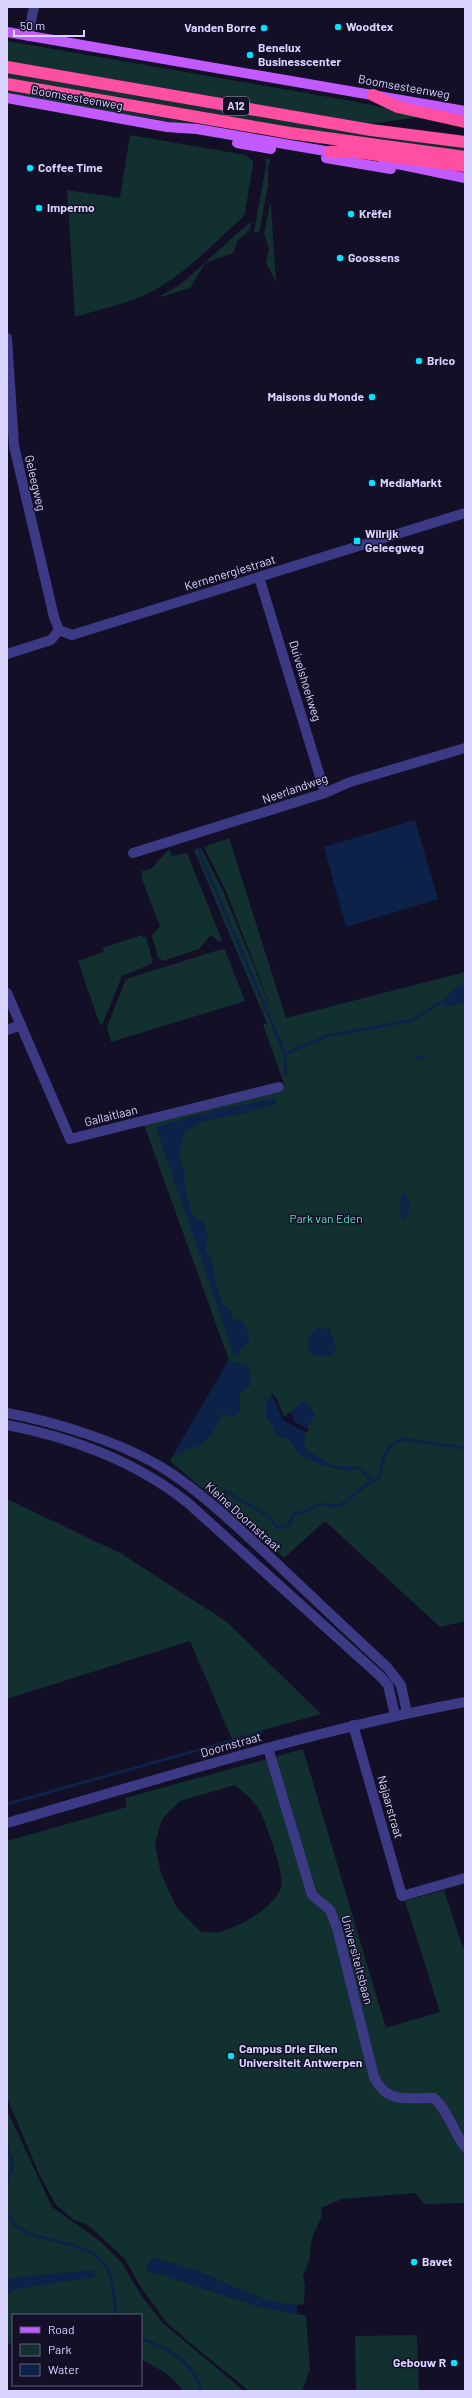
<svg xmlns="http://www.w3.org/2000/svg" width="472" height="2398" viewBox="0 0 472 2398" font-family="Barlow,sans-serif">
  <style>
    .green { fill: #12302f; fill-rule: evenodd }
    .water { fill: #0c2248 }
    .pier { fill: #130f26 }
    .lines { fill: none; stroke-linecap: round; stroke-linejoin: round }
    .stream { stroke: #0c2248; stroke-width: 3 }
    .minor { stroke: #3d3a85; stroke-width: 10 }
    .major { stroke: #c25bff; stroke-width: 10 }
    .highway { stroke: #ff4fa3; stroke-width: 12 }
    .poi-dot { fill: #00e5ff; stroke: #130f26; stroke-width: 1.5 }
    .labels { text-anchor: middle; stroke-width: 3; stroke-linejoin: round; paint-order: stroke }
    .shield { fill: #130f26; stroke: #9e99be; stroke-width: 1 }
    .shield-label { font-size: 11px; font-weight: bold; fill: #d9d4ff }
    .poi-label { font-size: 12px; font-weight: bold; fill: #d9d4ff; stroke: #130f26; text-anchor: start }
    .street-label { font-size: 12px; fill: #d9d4ff; stroke: #130f26 }
    .park-label { font-size: 12px; fill: #5fe0c0; stroke: #130f26 }
  </style>
  <rect width="100%" height="100%" fill="#130f26"/>
  <path class="green" d="M 7,41 L 352,101 L 417,114 L 420,117 L 370,124 L 7,61 Z
    M 7,73 L 295,123 L 465,148 L 465,153 L 295,130 L 7,80 Z
    M 7,90 L 240,131 L 235,133 L 7,94 Z
    M 130,135 L 246,155 L 253,161 L 253,165 L 245,212 L 244,216 C 218,239 192,267 162,286 C 136,302 104,308 75,317 L 67,190 L 120,198 Z
    M 265,158 L 271,159 L 268,167 L 268,186 L 259,233 L 254,232 L 266,166 Z
    M 270,204 L 271,205 L 276,282 L 266,263 L 269,249 L 264,234 Z
    M 249,223 L 251,223 L 250,230 L 238,240 L 233,253 L 205,263 L 190,288 L 157,298 L 181,284 Z
    M 229,838 L 286,1018 L 465,972 L 465,1621 L 440,1627 L 325,1521 L 284,1558 L 170,1461 L 229,1360 L 143,1122 L 285,1087 L 263,1024 L 267,1023 L 194,850 L 201,848 L 224,893 L 276,1021 L 226,891 L 204,847 Z
    M 169,849 L 172,856 L 187,853 L 222,940 L 219,942 L 211,935 L 199,949 L 163,961 L 158,957 L 152,936 L 160,926 L 142,879 L 142,871 L 151,869 Z
    M 142,935 L 143,938 L 146,937 L 153,963 L 122,976 L 103,1023 L 100,1025 L 78,961 L 104,952 L 102,948 Z
    M 222,949 L 225,950 L 245,1001 L 111,1042 L 107,1027 L 125,981 L 129,978 Z
    M 7,1499 L 122,1554 L 227,1622 L 321,1714 L 232,1739 L 190,1641 L 7,1699 Z
    M 303,1749 L 386,2028 L 440,2012 L 405,1901 L 444,1890 L 463,1948 L 465,1948 L 465,2203 L 424,2204 L 415,2193 L 342,2199 L 321,2208 L 322,2216 L 312,2238 L 309,2261 L 303,2275 L 305,2286 L 304,2304 C 273,2311 221,2279 191,2269 C 178,2264 165,2262 152,2258 L 146,2270 L 257,2306 L 306,2316 L 310,2369 L 302,2391 L 249,2391 L 188,2341 L 166,2322 L 140,2286 L 125,2259 L 88,2225 L 74,2220 L 56,2205 L 40,2176 L 7,2098 L 7,1841 L 127,1807 L 125,1798 ZM 235,1785 C 244,1793 254,1800 260,1811 C 266,1823 285,1875 281,1887 C 274,1908 240,1927 219,1932 C 213,1933 206,1932 201,1932 L 177,1908 L 161,1874 L 155,1843 L 162,1819 L 180,1801 Z
    M 7,2110 L 52,2207 L 100,2241 L 121,2262 L 143,2298 L 164,2324 L 244,2391 L 183,2391 C 173,2376 157,2367 141,2360 L 141,2315 L 13,2315 L 13,2343 L 7,2344 Z
    M 417,2335 L 419,2391 L 356,2391 L 355,2336 Z"/>
  <path class="water" d="M 415,820 L 438,899 L 346,927 L 324,847 Z
    M 463,982 L 465,1003 L 445,1007 L 445,998 Z
    M 275,1098 L 276,1104 L 245,1113 L 201,1122 L 189,1129 L 183,1136 L 179,1155 L 184,1170 L 185,1190 L 192,1213 L 198,1219 L 202,1220 L 208,1235 L 205,1249 L 212,1260 L 216,1283 L 223,1304 L 232,1311 L 232,1318 L 243,1321 L 248,1332 L 249,1342 L 240,1350 L 240,1355 L 234,1355 L 156,1127 L 204,1113 Z
    M 403,1193 C 411,1198 410,1211 406,1219 L 402,1219 L 399,1208 Z
    M 317,1328 L 329,1329 L 337,1349 L 331,1356 L 319,1357 L 310,1354 C 305,1342 307,1336 317,1328 Z
    M 229,1360 L 247,1366 L 251,1374 L 250,1386 L 239,1394 L 240,1410 L 234,1418 L 222,1414 C 214,1431 208,1447 187,1449 L 182,1454 L 177,1455 L 174,1453 Z
    M 272,1395 L 283,1420 L 301,1402 L 309,1405 L 315,1415 C 308,1426 301,1437 306,1450 L 335,1466 L 360,1467 L 364,1469 L 347,1471 L 322,1465 L 300,1455 L 289,1439 L 274,1434 L 273,1426 L 266,1418 L 266,1402 Z
    M 152,2258 L 190,2268 L 259,2298 L 297,2306 L 297,2315 L 257,2306 L 146,2270 Z
    M 93,2270 L 96,2277 L 16,2289 L 7,2294 L 7,2278 Z"/>
  <path class="pier" d="M 271,1393 L 276,1397 L 284,1417 L 290,1412 L 294,1419 L 293,1421 L 309,1429 L 307,1433 L 283,1420 Z"/>
  <g class="lines">
    <path class="stream" d="M 198,849 L 285,1054 L 286,1075
      M 285,1054 L 327,1036 L 413,1020 L 441,1002 L 448,1000
      M 417,1058 L 425,1056
      M 363,1471 L 371,1481 L 378,1480 C 383,1462 383,1445 403,1439 L 465,1448
      M 224,1490 L 268,1516 L 278,1528 L 288,1526 L 294,1514 L 304,1512 L 319,1504 L 332,1506 L 341,1505 L 371,1481
      M 7,1804 L 262,1732
      M 7,2145 L 13,2164 L 7,2183
      M 7,2214 C 10,2217 13,2223 16,2226 C 44,2247 93,2236 109,2273 C 114,2284 114,2302 116,2315
      M 141,2339 C 166,2346 196,2364 201,2391"/>
    <path class="minor" d="M 28,36 L 34,7
      M 7,338 L 14,446 L 54,617 L 59,630
      M 259,577 L 325,793
      M 59,630 L 72,635 L 465,513
      M 7,654 L 51,640 L 59,630
      M 133,853 L 325,793 L 350,782 L 465,748
      M 7,993 L 70,1139 L 279,1087
      M 7,1030 L 21,1025
      M 7,1413 C 56,1422 120,1442 163,1468 C 203,1493 236,1526 270,1557 C 309,1594 348,1631 387,1667 L 401,1685 L 407,1713
      M 7,1425 C 71,1437 137,1462 188,1503 L 381,1677 L 388,1685 L 395,1715
      M 353,1725 L 402,1896 L 465,1878
      M 268,1748 L 312,1895 L 330,1910 L 337,1928 L 374,2077 C 388,2105 406,2097 434,2098 C 449,2112 453,2131 465,2147
      M 7,1823 C 159,1779 310,1731 465,1702"/>
    <path class="major" d="M 7,32 L 465,111
      M 7,98 L 167,127 L 197,129 L 337,153
      M 237,143 L 271,149
      M 326,158 L 391,169
      M 383,161 L 465,178"/>
    <path class="highway" d="M 7,67 L 371,130 L 465,142
      M 7,84 L 290,133 L 465,157
      M 373,95 L 398,107 L 465,122
      M 330,152 L 347,151 L 465,166"/>
  </g>
  <g class="poi-dot">
    <circle cx="338" cy="27" r="4"/>
    <circle cx="264" cy="28" r="4"/>
    <circle cx="250" cy="55" r="4"/>
    <circle cx="30" cy="168" r="4"/>
    <circle cx="39" cy="208" r="4"/>
    <circle cx="351" cy="214" r="4"/>
    <circle cx="340" cy="258" r="4"/>
    <circle cx="419" cy="361" r="4"/>
    <circle cx="372" cy="397" r="4"/>
    <circle cx="372" cy="483" r="4"/>
    <rect x="353" y="537" width="8" height="8" rx="2"/>
    <circle cx="231" cy="2056" r="4"/>
    <circle cx="414" cy="2262" r="4"/>
    <circle cx="454" cy="2363" r="4"/>
  </g>
  <g class="labels">
    <rect class="shield" x="223" y="97" width="26" height="18" rx="3"/>
    <g class="shield-label">
      <text x="236" y="110">A12</text>
    </g>
    <g class="poi-label">
      <text x="346" y="31">Woodtex</text>
      <text x="256" y="32" text-anchor="end">Vanden Borre</text>
      <text x="258" y="52">Benelux<tspan x="258" dy="14">Businesscenter</tspan></text>
      <text x="38" y="172">Coffee Time</text>
      <text x="47" y="212">Impermo</text>
      <text x="359" y="218">Krëfel</text>
      <text x="348" y="262">Goossens</text>
      <text x="427" y="365">Brico</text>
      <text x="364" y="401" text-anchor="end">Maisons du Monde</text>
      <text x="380" y="487">MediaMarkt</text>
      <text x="365" y="538">Wilrijk<tspan x="365" dy="14">Geleegweg</tspan></text>
      <text x="239" y="2053">Campus Drie Eiken<tspan x="239" dy="14">Universiteit Antwerpen</tspan></text>
      <text x="422" y="2266">Bavet</text>
      <text x="446" y="2367" text-anchor="end">Gebouw R</text>
    </g>
    <g class="street-label">
      <text transform="translate(404 87) rotate(10)" y="4">Boomsesteenweg</text>
      <text transform="translate(77 98) rotate(10)" y="4">Boomsesteenweg</text>
      <text transform="translate(35 483) rotate(77)" y="4">Geleegweg</text>
      <text transform="translate(230 573) rotate(-17)" y="4">Kernenergiestraat</text>
      <text transform="translate(305 681) rotate(73)" y="4">Duivelshoekweg</text>
      <text transform="translate(295 789) rotate(-19)" y="4">Neerlandweg</text>
      <text transform="translate(111 1116) rotate(-14)" y="4">Gallaitlaan</text>
      <text transform="translate(243 1517) rotate(42)" y="4">Kleine Doornstraat</text>
      <text transform="translate(231 1745) rotate(-16)" y="4">Doornstraat</text>
      <text transform="translate(390 1807) rotate(74)" y="4">Najaarstraat</text>
      <text transform="translate(357 1960) rotate(75)" y="4">Universiteitsbaan</text>
    </g>
    <g class="park-label">
      <text x="326" y="1223">Park van Eden</text>
    </g>
  </g>
  <rect width="472" height="2398" fill="none" stroke="#d9d4ff" stroke-width="16"/>
  <rect x="12" y="2314" width="130" height="72" fill="#130f26" stroke="#625e7d"/>
  <rect x="20" y="2327" width="20" height="6" fill="#c25bff" stroke="#625e7d"/>
  <text x="48" y="2334" font-size="12" fill="#d9d4ff">Road</text>
  <rect x="20" y="2344" width="20" height="12" fill="#12302f" stroke="#625e7d"/>
  <text x="48" y="2354" font-size="12" fill="#d9d4ff">Park</text>
  <rect x="20" y="2364" width="20" height="12" fill="#0c2248" stroke="#625e7d"/>
  <text x="48" y="2374" font-size="12" fill="#d9d4ff">Water</text>
  <path d="M14 30v6h70v-6" fill="none" stroke="#d9d4ff" stroke-width="2"/>
  <text x="20" y="30" font-size="12" fill="#d9d4ff" stroke="#130f26" stroke-width="3" paint-order="stroke">50 m</text>
</svg>
